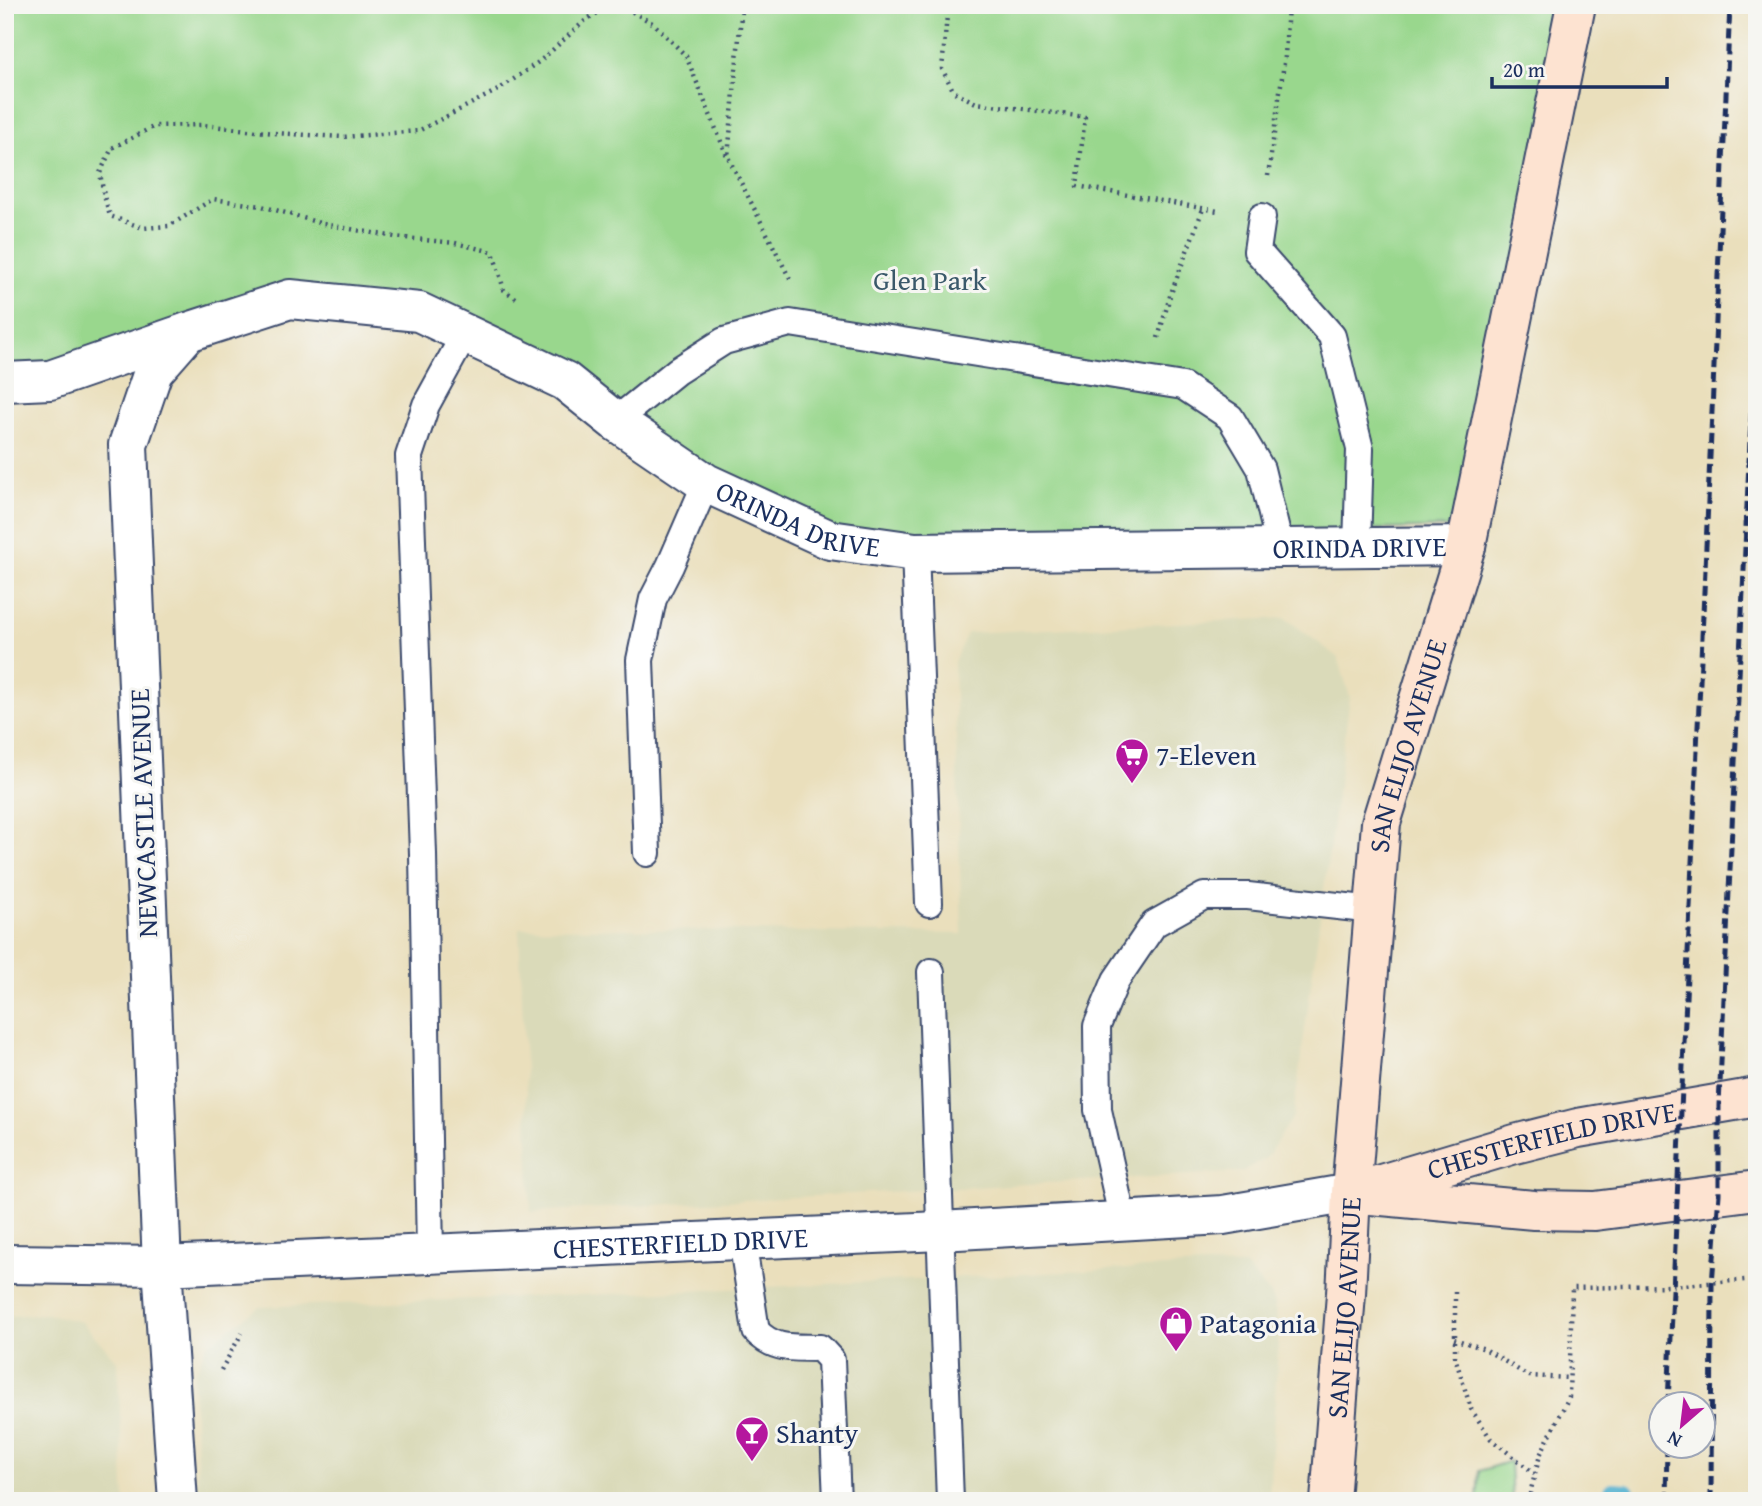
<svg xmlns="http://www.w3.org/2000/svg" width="1762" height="1506" viewBox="0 0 1762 1506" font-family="'Gentium Book Plus',serif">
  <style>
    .built { fill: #dadab9 }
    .green { fill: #99d78d; stroke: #5a8376; stroke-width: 2 }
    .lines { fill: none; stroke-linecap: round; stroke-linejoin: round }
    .stream { stroke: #50b0cf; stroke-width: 18 }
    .service-casing { stroke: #3a496c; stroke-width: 30 }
    .minor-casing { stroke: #3a496c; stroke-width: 42 }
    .tertiary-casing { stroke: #3a496c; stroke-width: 42 }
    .secondary-casing { stroke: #3a496c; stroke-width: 42 }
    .path { stroke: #3a496c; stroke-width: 4.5; stroke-dasharray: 2 5; stroke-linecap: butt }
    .service { stroke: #fff; stroke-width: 26 }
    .minor { stroke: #fff; stroke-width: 38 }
    .tertiary { stroke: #fff; stroke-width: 38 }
    .secondary { stroke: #fde3d1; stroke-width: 38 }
    .rail { stroke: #1b2f5e; stroke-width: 5; stroke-dasharray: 10 5; stroke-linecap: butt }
    .labels { text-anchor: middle; stroke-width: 6; stroke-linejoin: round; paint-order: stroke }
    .park-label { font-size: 28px; fill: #3a596a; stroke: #f6f6f2 }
    .street-label { font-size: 28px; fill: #1b2f5e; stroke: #f6f6f2 }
    .poi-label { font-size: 28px; fill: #1b2f5e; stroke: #f6f6f2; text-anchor: start }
  </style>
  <rect width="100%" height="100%" fill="#f6f6f2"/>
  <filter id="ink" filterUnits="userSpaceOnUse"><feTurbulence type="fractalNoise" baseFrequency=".0143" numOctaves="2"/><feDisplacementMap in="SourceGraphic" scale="14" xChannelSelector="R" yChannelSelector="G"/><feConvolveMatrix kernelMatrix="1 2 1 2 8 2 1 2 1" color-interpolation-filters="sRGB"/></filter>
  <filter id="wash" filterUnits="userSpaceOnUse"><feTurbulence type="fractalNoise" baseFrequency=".00686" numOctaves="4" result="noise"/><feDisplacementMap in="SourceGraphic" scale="28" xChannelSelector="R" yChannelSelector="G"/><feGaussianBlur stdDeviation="1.57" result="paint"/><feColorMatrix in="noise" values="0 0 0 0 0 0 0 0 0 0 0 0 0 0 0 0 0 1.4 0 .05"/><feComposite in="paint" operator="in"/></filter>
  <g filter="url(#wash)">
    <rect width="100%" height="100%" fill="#eadfbc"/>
    <path class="built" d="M 1285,618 L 1338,657 L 1350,697 L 1293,1117 L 1266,1158 L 1241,1172 L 531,1212 L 519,928 L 962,934 L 954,662 L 967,633 Z
      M 1205,1265 L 1245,1266 L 1272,1296 L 1279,1328 L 1269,1501 L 199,1501 L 193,1379 L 206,1346 L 259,1307 L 688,1291 Z
      M 46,1314 L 82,1322 L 117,1361 L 125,1501 L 5,1501 L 5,1316 Z"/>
    <path class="green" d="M 5,5 L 1577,5 L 1487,526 L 843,545 L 622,416 L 348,301 L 5,382 Z
      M 1510,1461 L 1512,1501 L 1477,1501 L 1479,1471 Z"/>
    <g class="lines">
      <path class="stream" d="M 1613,1491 L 1626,1492
        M 1750,1500 L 1757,1500"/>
    </g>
  </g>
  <g filter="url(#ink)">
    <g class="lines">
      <g class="service-casing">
        <path id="service" d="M 1262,217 L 1257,251 L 1332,336 L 1360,449 L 1357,547
          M 615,421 L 677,371 L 724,341 L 790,323 L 1183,386 L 1230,417 L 1261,469 L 1280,547
          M 915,552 L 929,903
          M 647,853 L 640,660 L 653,599 L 670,566 L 706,483
          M 931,972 L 950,1501
          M 1123,1221 L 1098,1110 L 1097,1026 L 1116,980 L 1154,924 L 1204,896 L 1248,896 L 1374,910
          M 742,1239 L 756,1331 C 775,1351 794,1347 820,1348 L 831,1360 L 837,1501
          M 430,1254 L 423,854 L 409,456 L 426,405 L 465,334"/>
      </g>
      <g class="minor-casing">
        <path id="minor" d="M 5,382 L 50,380 L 188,332"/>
      </g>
      <g class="tertiary-casing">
        <g id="tertiary">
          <path id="s1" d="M 5,1264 L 162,1266 L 940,1231 L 1223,1215 L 1351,1193"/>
          <path id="s2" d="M 178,1501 L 162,1266 L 128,445 L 153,372 L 188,332 L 290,299 L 419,312 L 565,381 L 615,421 L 706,483 L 830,540 L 915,552 L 1466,546"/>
        </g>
      </g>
      <g class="secondary-casing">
        <g id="secondary">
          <path id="s3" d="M 1351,1193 L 1515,1144 L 1578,1128 L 1757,1097"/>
          <path d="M 1371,1195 L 1534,1210 L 1595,1211 L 1757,1190"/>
          <path id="s4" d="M 1330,1501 L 1346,1294 L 1351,1193 L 1381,823 L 1466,546 L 1576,5"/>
        </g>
      </g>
      <path class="path" d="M 620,5 L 654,24 L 686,56 L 727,156
        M 742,5 L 728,157 L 790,279
        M 948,5 L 942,69 L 954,92 L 976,103 L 1085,117 L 1077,186 L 1218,211
        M 1268,176 L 1285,56 L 1288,5
        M 516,298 L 504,290 L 493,252 L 455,243 L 395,237 L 323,224 L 262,206 L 213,199 L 169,226 L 143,228 L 110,216 L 104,196 L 100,173 L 112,148 L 155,126 L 204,125 L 274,133 L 343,137 L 418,131 L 498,90 L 540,61 L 587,19 L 612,5
        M 1158,338 L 1170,296 L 1203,209
        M 1455,1292 L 1455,1357 L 1471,1409 L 1491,1439 L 1535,1474
        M 1454,1339 L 1485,1349 L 1528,1376 L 1570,1378
        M 221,1370 L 242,1333
        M 1528,1501 L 1540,1455 L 1569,1397 L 1572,1288 L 1672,1286 L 1757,1279"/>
      <use href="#service" class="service"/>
      <use href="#minor" class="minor"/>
      <use href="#tertiary" class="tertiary"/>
      <use href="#secondary" class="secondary"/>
      <path class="rail" d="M 1668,1404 L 1730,5
        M 1666,1501 L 1667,1446
        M 1711,1501 L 1712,1284 L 1719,1194 L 1719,1105 L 1757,291"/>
    </g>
  </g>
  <defs>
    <g id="supermarket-pin" transform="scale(1.75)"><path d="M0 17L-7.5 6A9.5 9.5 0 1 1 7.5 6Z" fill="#b5179e" stroke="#f6f6f2"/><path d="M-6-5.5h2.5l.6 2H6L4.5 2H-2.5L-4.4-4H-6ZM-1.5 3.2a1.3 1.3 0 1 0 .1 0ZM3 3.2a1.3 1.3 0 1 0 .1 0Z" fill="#fff"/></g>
    <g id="shop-pin" transform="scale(1.75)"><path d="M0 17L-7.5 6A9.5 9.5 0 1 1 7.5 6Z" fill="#b5179e" stroke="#f6f6f2"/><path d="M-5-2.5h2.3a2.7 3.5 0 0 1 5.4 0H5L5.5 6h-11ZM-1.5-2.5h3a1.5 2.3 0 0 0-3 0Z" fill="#fff"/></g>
    <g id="bar-pin" transform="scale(1.75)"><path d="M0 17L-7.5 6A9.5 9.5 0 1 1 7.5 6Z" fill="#b5179e" stroke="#f6f6f2"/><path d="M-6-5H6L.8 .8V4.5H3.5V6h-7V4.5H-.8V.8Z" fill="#fff"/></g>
  </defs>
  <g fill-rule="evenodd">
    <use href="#supermarket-pin" x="1132" y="755"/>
    <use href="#shop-pin" x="1176" y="1323"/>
    <use href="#bar-pin" x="752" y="1433"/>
  </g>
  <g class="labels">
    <g class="park-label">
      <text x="930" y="290">Glen Park</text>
    </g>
    <g class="street-label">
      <text dy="10" stroke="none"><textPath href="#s2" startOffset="1860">ORINDA DRIVE</textPath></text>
      <text dy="10" stroke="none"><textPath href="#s2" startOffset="2427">ORINDA DRIVE</textPath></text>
      <text dy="10" stroke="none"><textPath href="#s4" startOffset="761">SAN ELIJO AVENUE</textPath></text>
      <text transform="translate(143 813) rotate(-92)" y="10">NEWCASTLE AVENUE</text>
      <text dy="10" stroke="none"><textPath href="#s3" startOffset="208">CHESTERFIELD DRIVE</textPath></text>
      <text dy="10" stroke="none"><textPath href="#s1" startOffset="676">CHESTERFIELD DRIVE</textPath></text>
      <text dy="10" stroke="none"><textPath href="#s4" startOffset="194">SAN ELIJO AVENUE</textPath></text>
    </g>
    <g class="poi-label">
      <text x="1156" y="765">7-Eleven</text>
      <text x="1200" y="1333">Patagonia</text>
      <text x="776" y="1443">Shanty</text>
    </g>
  </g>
  <rect width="1762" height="1506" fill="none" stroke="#f6f6f2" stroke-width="28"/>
  <g transform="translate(1682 1425) rotate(208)"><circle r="33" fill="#f6f6f2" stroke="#9ea6b7" stroke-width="2"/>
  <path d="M0-5L12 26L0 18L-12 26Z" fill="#b5179e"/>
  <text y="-10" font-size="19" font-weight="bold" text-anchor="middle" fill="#1b2f5e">N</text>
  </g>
  <path d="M1492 77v10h175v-10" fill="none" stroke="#1b2f5e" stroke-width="3.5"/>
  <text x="1503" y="77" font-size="21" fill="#1b2f5e" stroke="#f6f6f2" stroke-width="5" paint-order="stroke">20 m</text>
</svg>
